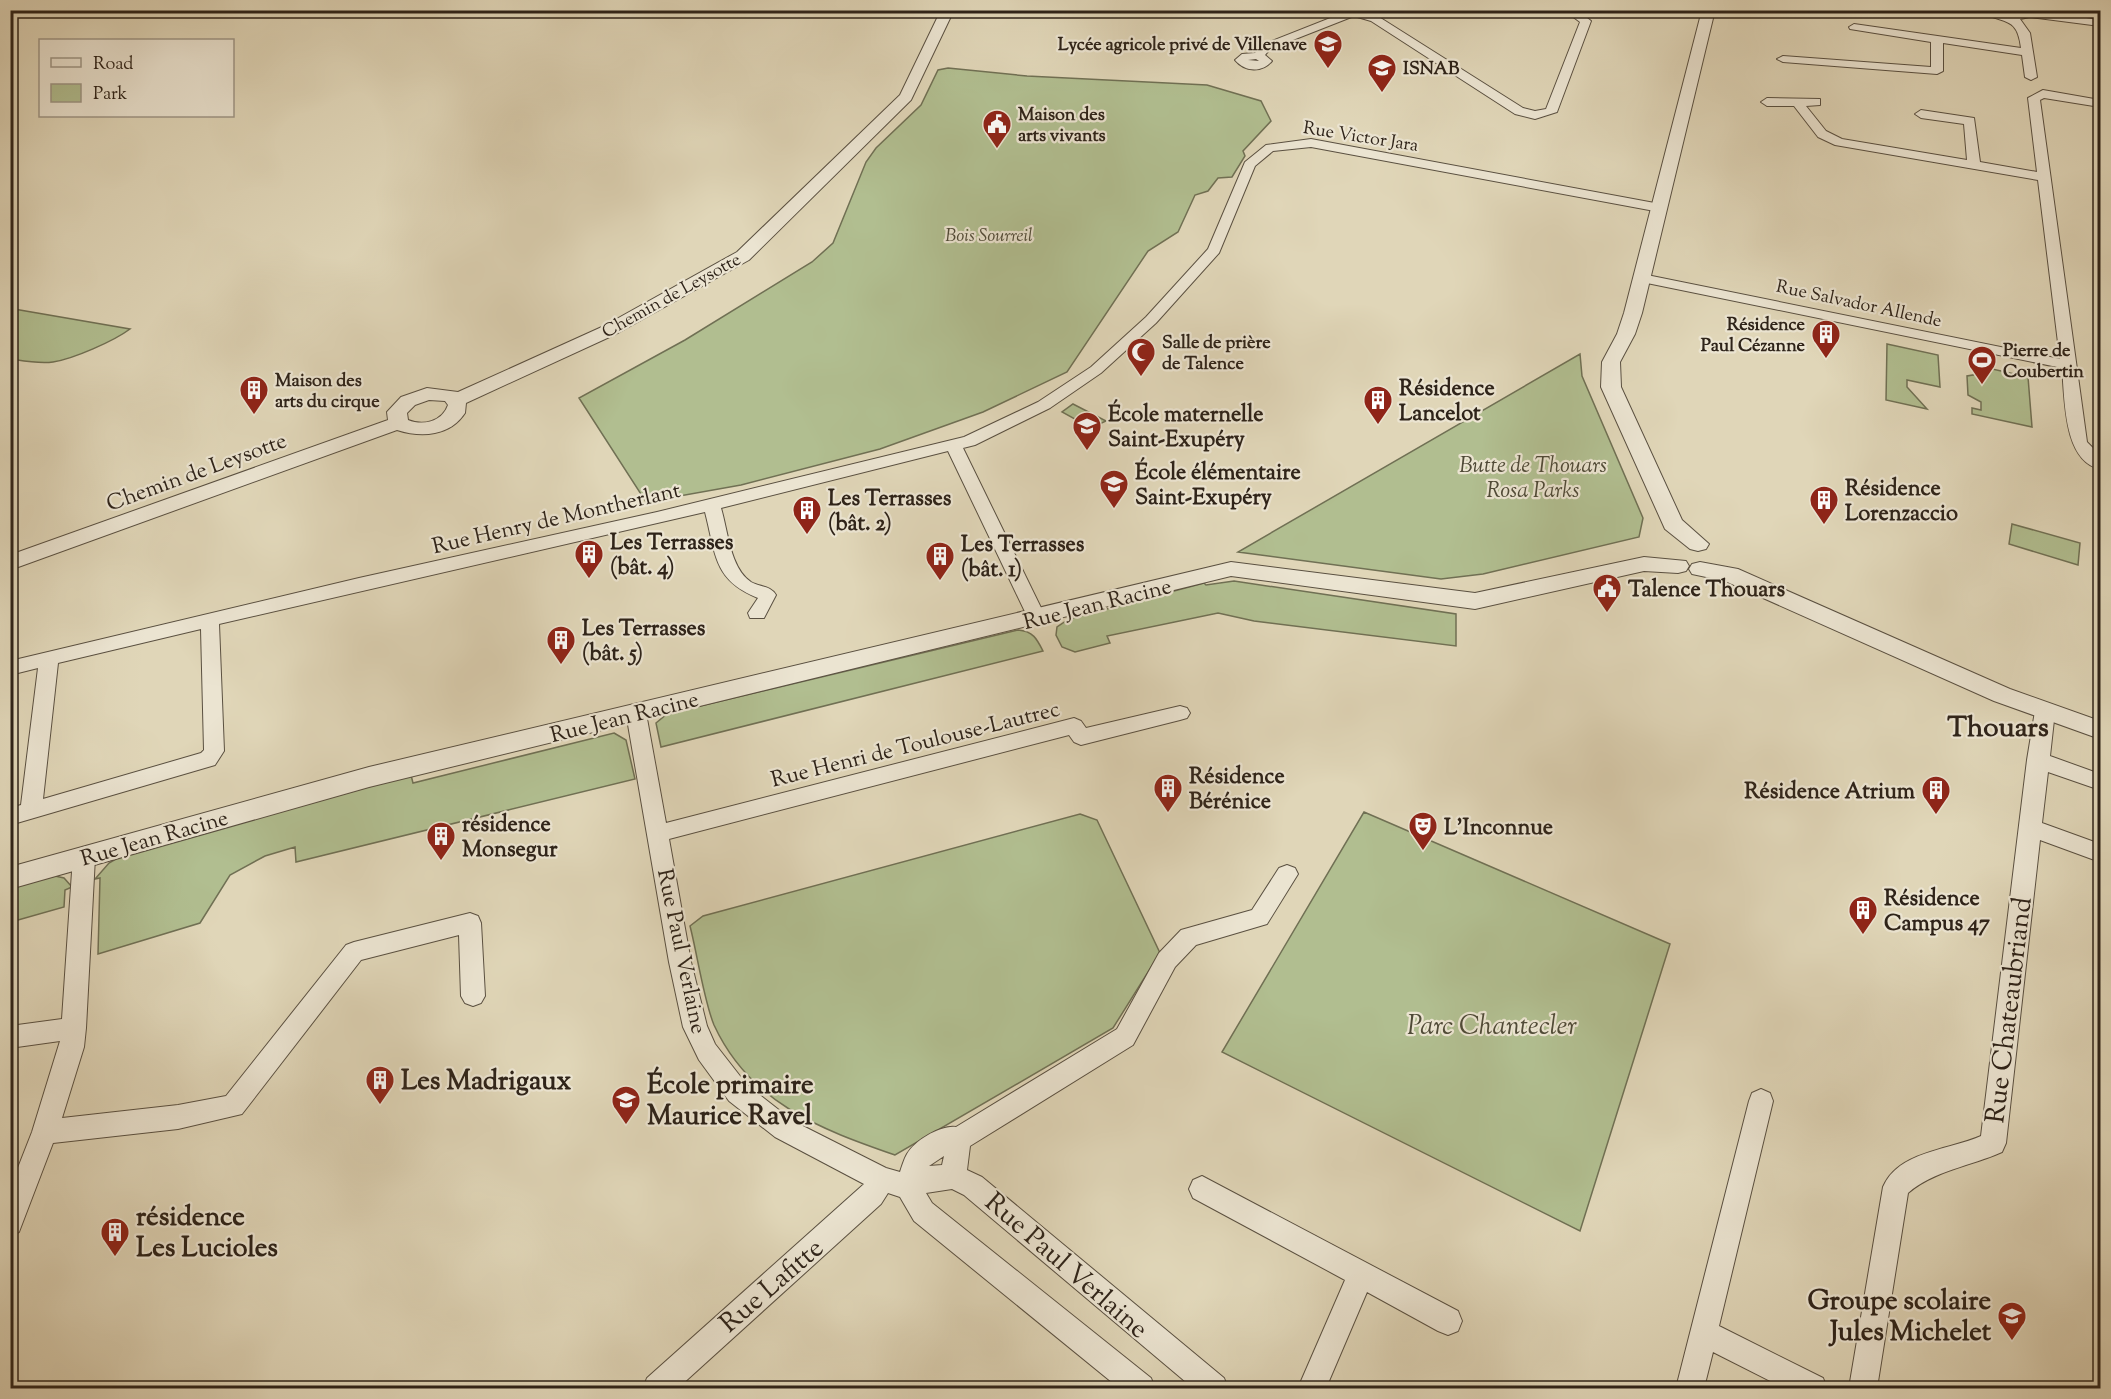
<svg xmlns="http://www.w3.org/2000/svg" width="2111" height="1399" viewBox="0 0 2111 1399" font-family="'Sorts Mill Goudy',serif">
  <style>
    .green { fill: #b1be90; stroke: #707054; stroke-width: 1.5 }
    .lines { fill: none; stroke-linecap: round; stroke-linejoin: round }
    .minor-casing { stroke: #5a5041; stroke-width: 2 }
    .tertiary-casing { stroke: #5a5041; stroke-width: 2 }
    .minor { fill: #ebe4d1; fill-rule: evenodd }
    .tertiary { fill: #ebe4d1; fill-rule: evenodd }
    .labels { text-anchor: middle; stroke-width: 4.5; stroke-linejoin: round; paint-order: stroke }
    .far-poi-label { font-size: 18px; font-weight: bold; fill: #2e2319; stroke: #ebe4d1; text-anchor: start }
    .far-street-label { font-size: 18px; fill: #2e2319; stroke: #ebe4d1 }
    .far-park-label { font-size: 18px; font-style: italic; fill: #4f4a37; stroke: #ebe4d1 }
    .poi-label { font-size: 22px; font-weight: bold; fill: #2e2319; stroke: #ebe4d1; text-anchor: start }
    .park-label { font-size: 22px; font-style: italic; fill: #4f4a37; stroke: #ebe4d1 }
    .street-label { font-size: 22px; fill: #2e2319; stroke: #ebe4d1 }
    .near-street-label { font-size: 27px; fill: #2e2319; stroke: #ebe4d1 }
    .near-park-label { font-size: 27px; font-style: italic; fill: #4f4a37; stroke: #ebe4d1 }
    .near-poi-label { font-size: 27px; font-weight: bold; fill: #2e2319; stroke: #ebe4d1; text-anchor: start }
    .district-label { font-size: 28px; font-weight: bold; fill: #2e2319; stroke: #ebe4d1 }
  </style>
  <rect width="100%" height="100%" fill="#e0d6b8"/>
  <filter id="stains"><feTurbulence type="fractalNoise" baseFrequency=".00333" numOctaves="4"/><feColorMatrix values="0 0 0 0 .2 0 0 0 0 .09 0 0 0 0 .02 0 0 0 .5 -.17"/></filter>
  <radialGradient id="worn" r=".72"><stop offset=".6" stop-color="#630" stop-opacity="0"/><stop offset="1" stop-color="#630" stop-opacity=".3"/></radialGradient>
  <path class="green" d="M 948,68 L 1027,76 L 1207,85 L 1261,101 L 1271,121 L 1243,151 L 1245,156 L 1232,177 L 1218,178 L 1208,191 L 1195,195 L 1178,232 L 1148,251 L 1067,372 L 983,412 L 880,449 L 741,485 L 646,502 L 579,398 L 685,340 L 812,262 L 833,243 L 866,162 L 876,148 L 921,105 L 938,70 Z
    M 14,309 L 130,329 C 114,341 73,359 53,362 C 39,364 24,361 11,359 L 11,310 Z
    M 1887,344 L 1938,355 L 1940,387 L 1907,380 L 1907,387 L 1927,409 L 1886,400 Z
    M 1580,354 L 1582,376 L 1643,518 L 1639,537 L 1483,574 L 1441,579 L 1238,552 Z
    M 1979,366 L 2028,377 L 2032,427 L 1972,414 L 1972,408 L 1981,410 L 1981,402 L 1968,395 L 1967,376 L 1979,374 Z
    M 1073,404 L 1106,421 L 1091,428 L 1062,412 Z
    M 2012,524 L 2080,543 L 2078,565 L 2009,544 Z
    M 1234,581 L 1456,614 L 1456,646 L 1254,621 L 1218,613 L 1107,636 L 1110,643 L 1075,652 L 1062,647 L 1056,635 L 1057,627 L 1069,619 L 1204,583 L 1206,585 Z
    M 1018,630 C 1033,631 1037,639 1043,651 L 661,747 L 656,723 L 667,714 Z
    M 614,733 L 626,740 L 635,779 L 296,862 L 295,847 L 265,856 L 230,875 L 200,923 L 98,954 L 100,878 L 95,879 L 109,863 L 121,856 L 411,775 L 413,783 Z
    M 1364,812 L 1670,944 L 1580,1231 L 1222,1052 Z
    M 1080,814 L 1097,820 L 1160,953 L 1113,1028 L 895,1155 C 820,1129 750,1103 714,1025 C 704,1001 697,953 690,926 L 703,916 Z
    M 55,876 L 64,878 L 72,887 L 65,890 L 64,907 L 11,922 L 11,886 Z"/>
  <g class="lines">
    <g class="minor-casing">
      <path id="minor" d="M 1338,10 L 1363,10 L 1379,17 L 1523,108 L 1535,111 L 1546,109 L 1580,22 L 1564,10 L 1577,10 L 1591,21 L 1557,112 L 1535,119 L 1515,114 L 1371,21 L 1354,16 L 1270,49 L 1265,55 L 1272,61 C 1262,73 1245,72 1235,60 L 1242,54 L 1255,53 L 1262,45 L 1343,13 ZM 1256,59 L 1259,61 L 1248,60 Z
        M 1979,10 L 2005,14 L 2032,10 L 2100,20 L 2100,26 L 2030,17 L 2020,19 L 2030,33 L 2037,77 L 2031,80 L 2025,77 L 2022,55 L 1943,43 L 1943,71 L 1937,74 L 1783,62 L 1777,59 L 1783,56 L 1931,67 L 1931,42 L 1850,29 L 1849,27 L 1854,24 L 2021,48 C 2017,13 2001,26 1979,10 Z
        M 2043,90 L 2100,100 L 2100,107 L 2044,98 L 2040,100 L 2087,442 L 2100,455 L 2100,469 C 2063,461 2065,398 2062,368 L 1642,282 L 1635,278 L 1642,274 L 2060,359 L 2038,180 L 1835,145 L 1818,137 L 1794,106 L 1767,106 L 1761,102 L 1767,98 L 1820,99 L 1820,105 L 1806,106 L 1826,131 L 1842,139 L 1967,160 L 1964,124 L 1921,118 L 1915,114 L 1921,110 L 1974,118 L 1980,162 L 2037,172 L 2028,98 Z
        M 1311,139 L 1660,204 L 1667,208 L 1660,212 L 1311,147 L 1273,151 L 1255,166 L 1219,253 L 1156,323 L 1101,373 L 1050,408 L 975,445 L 963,448 L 1046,618 L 1044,623 L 1030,623 L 1028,618 L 948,451 L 721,508 C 728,531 730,568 751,582 C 760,587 771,586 776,595 L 764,618 L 750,618 L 748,613 L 758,598 C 713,580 716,554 705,512 L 219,624 L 224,751 L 215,765 L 10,825 L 10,808 L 21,805 L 38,668 L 10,675 L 10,661 L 359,578 L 657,512 L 964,437 L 1038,402 L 1091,367 L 1146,317 L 1208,249 L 1245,162 L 1266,145 ZM 201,629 L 204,750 L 201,753 L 43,799 L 58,663 Z
        M 2045,704 L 2052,706 L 2055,711 L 2050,756 L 2100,774 L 2100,790 L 2048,772 L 2042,823 L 2100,844 L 2100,862 L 2040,840 L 2006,1143 L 2002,1152 C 1971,1166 1933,1171 1908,1193 L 1877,1388 L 1849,1388 L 1883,1187 C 1898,1151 1950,1150 1981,1136 L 2027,760 L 2035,711 L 2038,706 Z
        M 636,706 L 643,708 L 646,713 L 666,823 L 1074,718 L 1081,721 L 1086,728 L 1180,706 L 1187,708 L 1190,713 L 1187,718 L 1180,720 L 1081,745 L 1074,742 L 1069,735 L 669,839 L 691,962 L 707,1026 L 715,1044 L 747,1085 L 793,1121 L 886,1168 L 900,1172 C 902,1166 904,1159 907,1154 C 915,1140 941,1125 956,1127 L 1117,1029 L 1159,953 L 1181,930 L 1252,910 L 1279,868 L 1287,865 L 1295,868 L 1298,874 L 1267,924 L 1196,945 L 1175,967 L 1133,1045 L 970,1146 L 967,1170 L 982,1177 L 1224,1378 L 1228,1388 L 1193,1388 L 964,1195 L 952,1189 L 926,1193 L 932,1203 L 1151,1378 L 1155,1388 L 1119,1388 L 914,1221 L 900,1197 L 888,1193 L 881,1204 L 678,1388 L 643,1388 L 647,1378 L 864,1184 L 775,1137 L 729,1101 L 699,1060 L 683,1027 L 669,962 L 626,713 L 629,708 ZM 944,1156 L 942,1165 L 929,1166 Z
        M 84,848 L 92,851 L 95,857 L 86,1028 L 84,1047 L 62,1118 L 178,1105 L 226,1096 L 346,945 L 354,942 L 470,913 L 478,916 L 481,923 L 485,996 L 481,1003 L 473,1006 L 465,1003 L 461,996 L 459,935 L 361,960 L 242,1114 L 178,1129 L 53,1143 L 19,1232 L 10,1236 L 10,1188 L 32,1132 L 60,1041 L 10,1048 L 10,1026 L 62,1019 L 73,857 L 76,851 Z
        M 1761,1089 L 1770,1093 L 1773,1101 L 1719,1326 L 1823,1378 L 1827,1388 L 1784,1388 L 1713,1352 L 1704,1388 L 1676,1388 L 1749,1101 L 1752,1093 Z
        M 1202,1176 L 1458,1311 L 1462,1321 L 1458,1331 L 1448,1335 L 1438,1331 L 1367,1292 L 1326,1388 L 1298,1388 L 1345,1280 L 1193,1198 L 1189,1189 L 1193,1180 Z"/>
    </g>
    <g class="tertiary-casing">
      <path id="tertiary" d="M 941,10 L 954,10 L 911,100 L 749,260 L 616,334 L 466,403 L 465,413 C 450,436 422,438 397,430 L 10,570 L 10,555 L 388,420 L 387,412 L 401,397 L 427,388 L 458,392 L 604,326 L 737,252 L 900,95 ZM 429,400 L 445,401 L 448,405 C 442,422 423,426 408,420 L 407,413 L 415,405 Z
        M 1702,10 L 1715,10 L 1642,313 L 1635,334 L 1620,362 L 1621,387 L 1682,520 L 1709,544 L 1706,549 L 1698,551 L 1690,549 L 1665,529 L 1601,387 L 1602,362 L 1617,334 L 1624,313 Z
        M 1644,557 L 1686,561 L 1689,566 L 1686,571 L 1678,573 L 1644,571 L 1475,609 L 1231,576 L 369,787 L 10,889 L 10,867 L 369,767 L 1231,562 L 1475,593 Z
        M 1700,562 L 1738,569 L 2010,689 L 2100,721 L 2100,739 L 1994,701 L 1725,581 L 1692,574 L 1689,569 L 1692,564 Z"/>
    </g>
    <use href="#minor" class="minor"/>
    <use href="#tertiary" class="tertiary"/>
  </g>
  <defs>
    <g id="school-pin" transform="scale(1.5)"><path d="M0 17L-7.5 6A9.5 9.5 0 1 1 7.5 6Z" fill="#8f2418" stroke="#ebe4d1"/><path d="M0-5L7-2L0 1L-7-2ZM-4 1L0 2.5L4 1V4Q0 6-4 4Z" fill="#fff"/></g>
    <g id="university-pin" transform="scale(1.5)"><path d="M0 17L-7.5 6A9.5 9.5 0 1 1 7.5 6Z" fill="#8f2418" stroke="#ebe4d1"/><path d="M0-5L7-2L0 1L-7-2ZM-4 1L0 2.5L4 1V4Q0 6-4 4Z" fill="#fff"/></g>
    <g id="civic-pin" transform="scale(1.5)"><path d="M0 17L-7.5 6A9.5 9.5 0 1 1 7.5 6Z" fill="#8f2418" stroke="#ebe4d1"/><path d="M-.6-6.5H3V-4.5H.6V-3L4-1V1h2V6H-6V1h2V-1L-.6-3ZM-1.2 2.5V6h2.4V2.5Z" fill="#fff"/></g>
    <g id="building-pin" transform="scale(1.5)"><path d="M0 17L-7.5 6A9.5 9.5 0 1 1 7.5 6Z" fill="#8f2418" stroke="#ebe4d1"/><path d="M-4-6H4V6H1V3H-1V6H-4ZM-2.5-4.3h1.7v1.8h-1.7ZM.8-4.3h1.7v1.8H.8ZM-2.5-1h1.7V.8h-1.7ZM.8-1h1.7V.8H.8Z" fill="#fff"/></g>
    <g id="mosque-pin" transform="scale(1.5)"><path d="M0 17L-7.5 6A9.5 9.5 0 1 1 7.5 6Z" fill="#8f2418" stroke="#ebe4d1"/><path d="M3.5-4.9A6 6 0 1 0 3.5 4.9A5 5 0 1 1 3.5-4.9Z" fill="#fff"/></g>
    <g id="stadium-pin" transform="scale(1.5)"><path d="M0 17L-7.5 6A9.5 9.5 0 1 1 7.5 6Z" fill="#8f2418" stroke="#ebe4d1"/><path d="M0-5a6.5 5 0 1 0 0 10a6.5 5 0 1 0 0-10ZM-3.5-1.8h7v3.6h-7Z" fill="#fff"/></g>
    <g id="theatre-pin" transform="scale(1.5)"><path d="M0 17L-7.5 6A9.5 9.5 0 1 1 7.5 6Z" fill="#8f2418" stroke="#ebe4d1"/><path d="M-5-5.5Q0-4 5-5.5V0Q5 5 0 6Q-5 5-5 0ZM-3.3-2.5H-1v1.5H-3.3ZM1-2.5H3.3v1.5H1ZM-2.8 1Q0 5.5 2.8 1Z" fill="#fff"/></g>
  </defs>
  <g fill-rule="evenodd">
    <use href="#school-pin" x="1328" y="44"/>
    <use href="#university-pin" x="1382" y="68"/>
    <use href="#civic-pin" x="997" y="124"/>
    <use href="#building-pin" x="1826" y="334"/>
    <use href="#mosque-pin" x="1141" y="352"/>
    <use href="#stadium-pin" x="1982" y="360"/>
    <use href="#building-pin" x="254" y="390"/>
    <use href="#building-pin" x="1378" y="400"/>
    <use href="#school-pin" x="1087" y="426"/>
    <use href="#school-pin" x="1114" y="484"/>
    <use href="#building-pin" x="1824" y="500"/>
    <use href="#building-pin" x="807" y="510"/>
    <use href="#building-pin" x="589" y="554"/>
    <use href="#building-pin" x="940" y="556"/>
    <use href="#civic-pin" x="1607" y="588"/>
    <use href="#building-pin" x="561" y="640"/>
    <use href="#building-pin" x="1168" y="788"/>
    <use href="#building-pin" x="1936" y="790"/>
    <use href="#theatre-pin" x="1423" y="826"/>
    <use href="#building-pin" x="441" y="836"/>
    <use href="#building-pin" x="1863" y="910"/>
    <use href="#building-pin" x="380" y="1080"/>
    <use href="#school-pin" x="626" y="1100"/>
    <use href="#building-pin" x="115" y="1232"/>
    <use href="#school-pin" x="2012" y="1316"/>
  </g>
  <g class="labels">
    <g class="far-poi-label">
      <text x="1307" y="50" text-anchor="end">Lycée agricole privé de Villenave</text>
      <text x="1403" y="74">ISNAB</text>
      <text x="1018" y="120">Maison des<tspan x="1018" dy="21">arts vivants</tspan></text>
      <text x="1805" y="330" text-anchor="end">Résidence<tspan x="1805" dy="21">Paul Cézanne</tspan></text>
      <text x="1162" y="348">Salle de prière<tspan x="1162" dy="21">de Talence</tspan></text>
      <text x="2003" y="356">Pierre de<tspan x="2003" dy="21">Coubertin</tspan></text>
      <text x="275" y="386">Maison des<tspan x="275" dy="21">arts du cirque</tspan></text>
    </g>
    <g class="far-street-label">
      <text transform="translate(1361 136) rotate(9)" y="6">Rue Victor Jara</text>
      <text transform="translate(671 295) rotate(-29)" y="6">Chemin de Leysotte</text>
      <text transform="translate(1859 303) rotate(12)" y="6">Rue Salvador Allende</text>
    </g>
    <g class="far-park-label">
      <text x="989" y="241">Bois Sourreil</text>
    </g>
    <g class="poi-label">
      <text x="1399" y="395">Résidence<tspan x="1399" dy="25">Lancelot</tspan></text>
      <text x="1108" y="421">École maternelle<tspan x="1108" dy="25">Saint-Exupéry</tspan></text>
      <text x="1135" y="479">École élémentaire<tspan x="1135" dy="25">Saint-Exupéry</tspan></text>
      <text x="1845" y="495">Résidence<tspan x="1845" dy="25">Lorenzaccio</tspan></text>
      <text x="828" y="505">Les Terrasses<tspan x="828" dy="25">(bât. 2)</tspan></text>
      <text x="610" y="549">Les Terrasses<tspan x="610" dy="25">(bât. 4)</tspan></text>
      <text x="961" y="551">Les Terrasses<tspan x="961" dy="25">(bât. 1)</tspan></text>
      <text x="1628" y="596">Talence Thouars</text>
      <text x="582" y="635">Les Terrasses<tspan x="582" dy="25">(bât. 5)</tspan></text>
      <text x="1189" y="783">Résidence<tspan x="1189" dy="25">Bérénice</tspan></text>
      <text x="1915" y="798" text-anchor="end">Résidence Atrium</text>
      <text x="462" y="831">résidence<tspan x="462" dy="25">Monsegur</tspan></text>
      <text x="1444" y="834">L'Inconnue</text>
      <text x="1884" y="905">Résidence<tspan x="1884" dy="25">Campus 47</tspan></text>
    </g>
    <g class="park-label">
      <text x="1533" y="472">Butte de Thouars<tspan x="1533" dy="25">Rosa Parks</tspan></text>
    </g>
    <g class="street-label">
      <text transform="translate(196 471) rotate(-20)" y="8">Chemin de Leysotte</text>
      <text transform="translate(556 517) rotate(-13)" y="8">Rue Henry de Montherlant</text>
      <text transform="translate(1097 603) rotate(-14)" y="8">Rue Jean Racine</text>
      <text transform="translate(624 716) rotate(-14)" y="8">Rue Jean Racine</text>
      <text transform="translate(915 743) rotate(-14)" y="8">Rue Henri de Toulouse-Lautrec</text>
      <text transform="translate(154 837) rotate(-16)" y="8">Rue Jean Racine</text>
      <text transform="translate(683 951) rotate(78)" y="8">Rue Paul Verlaine</text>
    </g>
    <g class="near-street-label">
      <text transform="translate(2008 1010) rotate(-83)" y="9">Rue Chateaubriand</text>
      <text transform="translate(1067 1265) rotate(41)" y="9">Rue Paul Verlaine</text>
      <text transform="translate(771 1285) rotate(-41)" y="9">Rue Lafitte</text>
    </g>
    <g class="near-park-label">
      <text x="1492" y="1034">Parc Chantecler</text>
    </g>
    <g class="near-poi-label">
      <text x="401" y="1089">Les Madrigaux</text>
      <text x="647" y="1093">École primaire<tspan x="647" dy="31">Maurice Ravel</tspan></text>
      <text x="136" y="1225">résidence<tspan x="136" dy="31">Les Lucioles</tspan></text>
      <text x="1991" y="1309" text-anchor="end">Groupe scolaire<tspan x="1991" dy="31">Jules Michelet</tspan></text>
    </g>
    <g class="district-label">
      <text x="1998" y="736">Thouars</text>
    </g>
  </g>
  <rect width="2111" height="1399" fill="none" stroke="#e0d6b8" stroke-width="36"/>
  <rect x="12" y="12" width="2087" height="1375" fill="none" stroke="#2e2319" stroke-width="3"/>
  <rect x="18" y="18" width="2075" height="1363" fill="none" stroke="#2e2319" stroke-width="1.5"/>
  <rect x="39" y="39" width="195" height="78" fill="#ebe4d1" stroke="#9f9787" stroke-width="1.5"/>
  <rect x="51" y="58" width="30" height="9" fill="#ebe4d1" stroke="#9f9787" stroke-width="1.5"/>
  <text x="93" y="69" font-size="18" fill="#2e2319">Road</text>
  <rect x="51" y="84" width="30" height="18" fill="#b1be90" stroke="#9f9787" stroke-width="1.5"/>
  <text x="93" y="99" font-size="18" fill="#2e2319">Park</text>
  <rect width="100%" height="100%" filter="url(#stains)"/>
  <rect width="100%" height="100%" fill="url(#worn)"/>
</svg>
